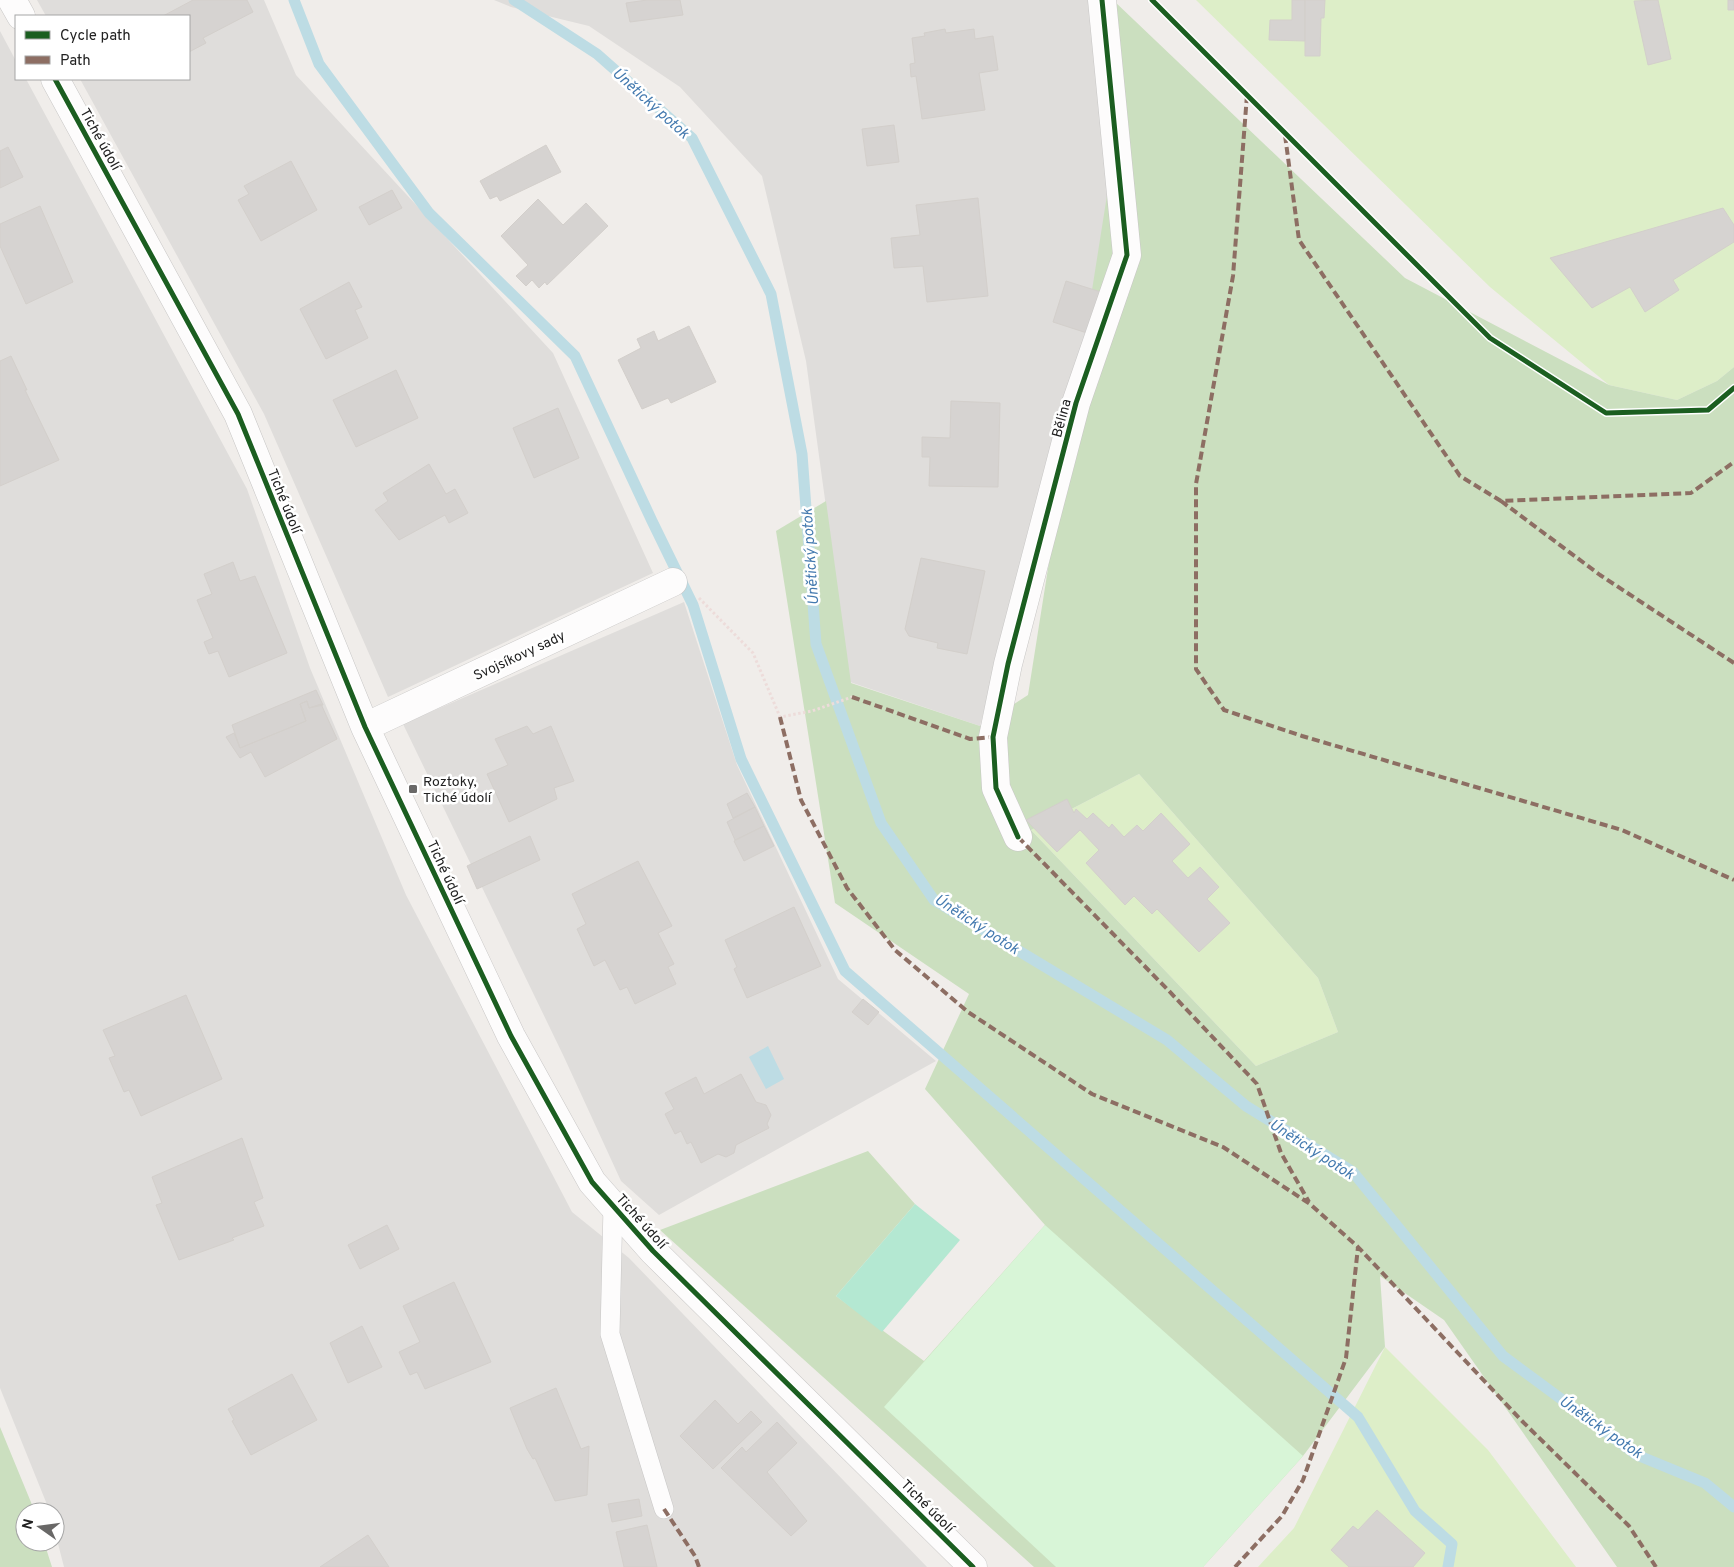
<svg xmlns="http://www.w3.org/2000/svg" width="1734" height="1567" viewBox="0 0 1734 1567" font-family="Overpass,sans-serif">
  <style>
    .residential { fill: #dfdddb }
    .grass { fill: #ddeec8 }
    .forest { fill: #cbdfbf; fill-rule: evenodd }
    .park { fill: #d8f5d7 }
    .pitch { fill: #b4e8d2 }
    .water { fill: #bddce4 }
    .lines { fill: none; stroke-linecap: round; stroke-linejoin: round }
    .stream { stroke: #bddce4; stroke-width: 11 }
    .building { fill: #d6d3d1; stroke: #d3cfcb }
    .service-casing { stroke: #c8c7c6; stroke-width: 20 }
    .minor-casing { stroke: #c8c7c6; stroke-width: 29 }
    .path { stroke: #eddcda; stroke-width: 3; stroke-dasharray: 2.5 2.5; stroke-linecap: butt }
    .service { stroke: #fdfcfc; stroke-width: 19 }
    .minor { stroke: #fdfcfc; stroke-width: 28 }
    .quiet { stroke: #8d6e63; stroke-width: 4; stroke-dasharray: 8 4; stroke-linecap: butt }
    .cycleway-casing { stroke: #fff; stroke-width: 8 }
    .cycleway { stroke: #1b5e20; stroke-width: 5 }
    .poi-dot { fill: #696867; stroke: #fff; stroke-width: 2 }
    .labels { text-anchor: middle; stroke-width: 5; stroke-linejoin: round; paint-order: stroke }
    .street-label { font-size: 14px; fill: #212121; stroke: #fff }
    .poi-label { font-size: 14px; fill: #212121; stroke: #fff; text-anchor: start }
    .water-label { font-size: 15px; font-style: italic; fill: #447aaf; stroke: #fff }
  </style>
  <rect width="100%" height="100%" fill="#f0edea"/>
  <path class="residential" d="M 37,0 L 264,0 L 296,75 L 553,353 L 653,573 L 388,697 L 264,414 L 80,79 L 189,79 L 189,16 L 46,16 Z
    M 494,0 L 1092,0 L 1119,246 L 1027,538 L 980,726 L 850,682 L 806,361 L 762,176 L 680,87 L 589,26 L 511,7 Z
    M 0,31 L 16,61 L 16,79 L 26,79 L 247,489 L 310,668 L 406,895 L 572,1212 L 629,1258 L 927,1567 L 64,1567 L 55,1532 L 55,1512 L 50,1512 L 0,1388 Z
    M 684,602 L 737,765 L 838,979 L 936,1061 L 659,1215 L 621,1181 L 564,1057 L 403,724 Z"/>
  <path class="grass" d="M 1196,0 L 1734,0 L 1734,367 L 1717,381 L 1677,400 L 1609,385 L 1490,287 Z
    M 1139,774 L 1318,978 L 1338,1032 L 1256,1066 L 1031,830 Z
    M 1385,1347 L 1488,1450 L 1576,1567 L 1258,1567 L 1294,1528 Z"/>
  <path class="forest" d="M 1113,0 L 1405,278 L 1609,385 L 1677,400 L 1717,381 L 1734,367 L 1734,1567 L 1617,1567 L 1444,1320 L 1380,1276 L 1385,1347 L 1303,1456 L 1203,1567 L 1034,1567 L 660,1230 L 868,1151 L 915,1204 L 836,1296 L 924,1361 L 1045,1225 L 925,1089 L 969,994 L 835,903 L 776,531 L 826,501 L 851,683 L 980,726 L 1028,695 L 1120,113 ZM 1139,774 L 1318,978 L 1338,1032 L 1256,1066 L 1031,830 Z
    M 0,1427 L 35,1512 L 25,1512 L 25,1542 L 44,1542 L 52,1567 L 0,1567 Z"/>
  <path class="park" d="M 1045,1225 L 1303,1456 L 1203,1567 L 1056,1567 L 884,1407 Z"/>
  <path class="pitch" d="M 915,1204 L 960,1240 L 882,1332 L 836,1296 Z"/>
  <path class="water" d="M 768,1046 L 784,1079 L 766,1089 L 749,1057 Z"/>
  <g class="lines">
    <path class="stream" d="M 294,0 L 319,64 L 429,213 L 575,356 L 652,521 L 693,605 L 741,759 L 845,971 L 1358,1417 L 1415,1511 L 1452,1544 L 1448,1567
      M 514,0 L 597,54 L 692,138 L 771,294 L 802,454 L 816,644 L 881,823 L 934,900 L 1167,1040 L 1246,1106 L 1353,1172 L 1503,1356 L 1637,1455 L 1705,1483 L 1734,1507"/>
  </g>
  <path class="building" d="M 193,0 L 247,0 L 253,12 L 203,38 L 206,43 L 189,52 L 189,16 L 163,16 Z
    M 647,0 L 680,0 L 683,15 L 630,22 L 626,3 Z
    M 1292,0 L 1305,0 L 1305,41 L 1269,40 L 1270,20 L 1292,20 Z
    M 1305,0 L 1325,0 L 1324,18 L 1321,18 L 1320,56 L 1305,56 Z
    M 1658,0 L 1671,59 L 1648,65 L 1634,1 Z
    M 1728,0 L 1734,0 L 1734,10 L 1728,10 Z
    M 945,29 L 946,33 L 974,29 L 975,39 L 993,36 L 998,70 L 979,73 L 985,110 L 922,119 L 916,76 L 911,77 L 910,64 L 915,63 L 912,38 L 925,36 L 924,33 Z
    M 894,125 L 899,162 L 867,166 L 862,129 Z
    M 546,145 L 561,172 L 500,201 L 497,196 L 490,199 L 480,181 Z
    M 8,147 L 23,177 L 0,188 L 0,151 Z
    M 291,161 L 317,210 L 261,241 L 238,200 L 249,194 L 244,186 Z
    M 392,190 L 402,208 L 369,225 L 359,207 Z
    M 978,198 L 988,296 L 927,302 L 923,266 L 894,268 L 891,238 L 920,235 L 916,205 Z
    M 538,199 L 563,225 L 586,203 L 608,226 L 547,285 L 545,282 L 539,288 L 532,280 L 526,286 L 516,276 L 528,265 L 501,236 Z
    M 40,206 L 73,282 L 26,304 L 0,246 L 0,224 Z
    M 1723,208 L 1734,225 L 1734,242 L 1673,280 L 1679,290 L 1645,312 L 1630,287 L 1592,308 L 1550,258 Z
    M 1066,281 L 1101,292 L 1087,333 L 1053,322 Z
    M 349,282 L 362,307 L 355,310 L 368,338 L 326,359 L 300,309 Z
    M 689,326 L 716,382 L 671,403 L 668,398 L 642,409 L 618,360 L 641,348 L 637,339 L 654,331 L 658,341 Z
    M 11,356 L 27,390 L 25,390 L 59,460 L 0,486 L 0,361 Z
    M 396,370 L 418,418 L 356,447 L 333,400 Z
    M 951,401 L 1000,403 L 998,487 L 929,486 L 930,457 L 922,457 L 922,437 L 950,438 Z
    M 558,408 L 579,458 L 534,478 L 513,428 Z
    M 429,464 L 446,494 L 455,489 L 468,513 L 449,523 L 445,515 L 399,540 L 375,510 L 388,501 L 383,493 Z
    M 921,558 L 985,571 L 967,654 L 937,648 L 938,643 L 909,636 L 905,629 Z
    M 233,562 L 240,581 L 255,576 L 287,653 L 229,677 L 218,651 L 209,654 L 204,642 L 213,638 L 197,600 L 212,594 L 204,574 Z
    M 316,690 L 323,705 L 309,708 L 307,701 L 300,704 L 306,721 L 240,748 L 232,725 Z
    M 307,701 L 309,708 L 321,704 L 337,739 L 265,777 L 251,752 L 240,758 L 226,737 L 234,733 L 240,748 L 306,721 L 300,704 Z
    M 527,726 L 533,734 L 551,726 L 574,781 L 554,788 L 557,799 L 509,822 L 487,774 L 508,765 L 495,739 Z
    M 747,793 L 755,807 L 733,818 L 727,804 Z
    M 1067,799 L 1074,813 L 1076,809 L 1087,819 L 1093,813 L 1109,828 L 1112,824 L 1124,837 L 1137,825 L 1143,831 L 1161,813 L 1190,844 L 1172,861 L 1188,878 L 1200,867 L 1219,887 L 1207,899 L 1230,923 L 1199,952 L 1157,909 L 1152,914 L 1134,896 L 1125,905 L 1086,863 L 1099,850 L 1080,830 L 1057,852 L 1026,820 Z
    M 755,807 L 764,826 L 735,840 L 727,822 Z
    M 764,826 L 774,846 L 744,861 L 734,841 Z
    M 530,836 L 540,860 L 477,889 L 467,866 Z
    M 638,861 L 672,926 L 658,933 L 674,964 L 668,967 L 676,984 L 635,1004 L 627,987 L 620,990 L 605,960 L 594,966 L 577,929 L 586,924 L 572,894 Z
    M 794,907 L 821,966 L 747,998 L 734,969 L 737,967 L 725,940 Z
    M 186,995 L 222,1079 L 141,1116 L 129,1090 L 124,1092 L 109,1058 L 115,1056 L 103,1030 Z
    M 863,999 L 879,1012 L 868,1025 L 852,1012 Z
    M 741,1074 L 756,1102 L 766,1105 L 771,1115 L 767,1124 L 769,1128 L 736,1145 L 734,1153 L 726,1157 L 718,1154 L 701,1163 L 691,1142 L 687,1144 L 681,1131 L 675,1134 L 665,1114 L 674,1109 L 665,1093 L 696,1077 L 704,1094 Z
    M 242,1138 L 263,1198 L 254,1202 L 264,1226 L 232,1238 L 234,1240 L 179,1260 L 156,1205 L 162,1203 L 152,1177 Z
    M 387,1225 L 399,1249 L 360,1269 L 348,1245 Z
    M 454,1282 L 491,1362 L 425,1389 L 417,1372 L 410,1375 L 399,1352 L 420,1342 L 403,1306 Z
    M 362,1326 L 382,1367 L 348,1383 L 330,1343 Z
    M 292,1374 L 317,1420 L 251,1455 L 232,1421 L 234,1420 L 228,1409 Z
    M 556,1388 L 581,1449 L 589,1446 L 587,1495 L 555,1501 L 535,1458 L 533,1459 L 527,1449 L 510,1408 Z
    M 715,1400 L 738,1424 L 751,1411 L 762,1422 L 713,1469 L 680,1436 Z
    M 777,1422 L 797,1443 L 767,1472 L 807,1521 L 791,1536 L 721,1468 L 742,1447 L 746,1452 Z
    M 639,1499 L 642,1516 L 612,1522 L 608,1504 Z
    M 1377,1510 L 1425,1553 L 1413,1567 L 1349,1567 L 1331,1550 L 1353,1526 L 1358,1530 Z
    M 647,1525 L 657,1567 L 624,1567 L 616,1532 Z
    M 368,1535 L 389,1567 L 320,1567 Z"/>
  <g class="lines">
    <g class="service-casing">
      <path id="service" d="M 613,1206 L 610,1334 L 664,1509"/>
    </g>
    <g class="minor-casing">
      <path id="minor" d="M 12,0 L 21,16
        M 55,79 L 238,414 L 365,727 L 511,1036 L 592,1182 L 653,1251 L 973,1567
        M 365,727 L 673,582
        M 1018,837 L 996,788 L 993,737 L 1008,664 L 1076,403 L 1127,255 L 1102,0"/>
    </g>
    <path class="path" d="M 699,598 L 753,653 L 780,717 L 812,711 L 852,697"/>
    <use href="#service" class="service"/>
    <use href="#minor" class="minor"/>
    <path class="quiet" d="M 1247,95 L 1233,276 L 1196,484 L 1196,669 L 1224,710 L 1302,736 L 1622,830 L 1734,880
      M 1285,135 L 1299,240 L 1460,476 L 1501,501 L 1691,493 L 1734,462
      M 1501,501 L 1600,575 L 1734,663
      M 852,697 L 970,739 L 993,737
      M 780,717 L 801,800 L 847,888 L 895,950 L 968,1012 L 1092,1094 L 1223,1147 L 1310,1204 L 1358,1247 L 1522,1421 L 1629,1526 L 1656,1567
      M 1018,837 L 1169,991 L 1257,1084 L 1281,1153 L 1309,1202
      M 664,1509 L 695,1556 L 699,1567
      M 1235,1567 L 1282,1516 L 1303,1480 L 1346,1358 L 1358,1247"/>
    <g class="cycleway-casing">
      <path id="cycleway" d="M 1152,0 L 1490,338 L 1606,413 L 1708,410 L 1734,388
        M 55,79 L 238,414 L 365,727 L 511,1036 L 592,1182 L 653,1251 L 973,1567
        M 1018,837 L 996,788 L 993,737 L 1008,664 L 1076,403 L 1127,255 L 1102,0"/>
    </g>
    <use href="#cycleway" class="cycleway"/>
  </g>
  <rect class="poi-dot" x="408" y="784" width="10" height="10" rx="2.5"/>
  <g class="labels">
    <g class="street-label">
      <text transform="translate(101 139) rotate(61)" y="5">Tiché údolí</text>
      <text transform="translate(1061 418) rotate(-75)" y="5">Bělina</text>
      <text transform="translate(285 501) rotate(68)" y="5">Tiché údolí</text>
      <text transform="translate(519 655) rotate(-25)" y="5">Svojsíkovy sady</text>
      <text transform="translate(446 872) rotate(65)" y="5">Tiché údolí</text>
      <text transform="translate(642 1221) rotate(48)" y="5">Tiché údolí</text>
      <text transform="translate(928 1506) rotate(45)" y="5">Tiché údolí</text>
    </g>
    <g class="poi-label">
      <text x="423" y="786">Roztoky,<tspan x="423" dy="16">Tiché údolí</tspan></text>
    </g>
    <g class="water-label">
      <text transform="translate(651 103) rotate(42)" y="5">Únětický potok</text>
      <text transform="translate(810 557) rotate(-94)" y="5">Únětický potok</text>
      <text transform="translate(977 924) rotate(33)" y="5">Únětický potok</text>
      <text transform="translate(1312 1149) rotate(33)" y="5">Únětický potok</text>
      <text transform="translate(1601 1427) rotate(35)" y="5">Únětický potok</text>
    </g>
  </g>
  <rect x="15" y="15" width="175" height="65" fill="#ffffff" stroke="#a6a6a6"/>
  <rect x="25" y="31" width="25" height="8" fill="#1b5e20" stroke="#a6a6a6"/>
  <text x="60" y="40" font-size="15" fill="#212121">Cycle path</text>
  <rect x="25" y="56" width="25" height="8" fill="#8d6e63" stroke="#a6a6a6"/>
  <text x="60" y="65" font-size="15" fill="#212121">Path</text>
  <g transform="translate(40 1527) rotate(284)"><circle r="24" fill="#ffffff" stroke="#a6a6a6"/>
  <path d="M0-4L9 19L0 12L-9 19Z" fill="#696867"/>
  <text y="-8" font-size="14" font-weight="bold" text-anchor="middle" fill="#212121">N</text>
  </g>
</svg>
